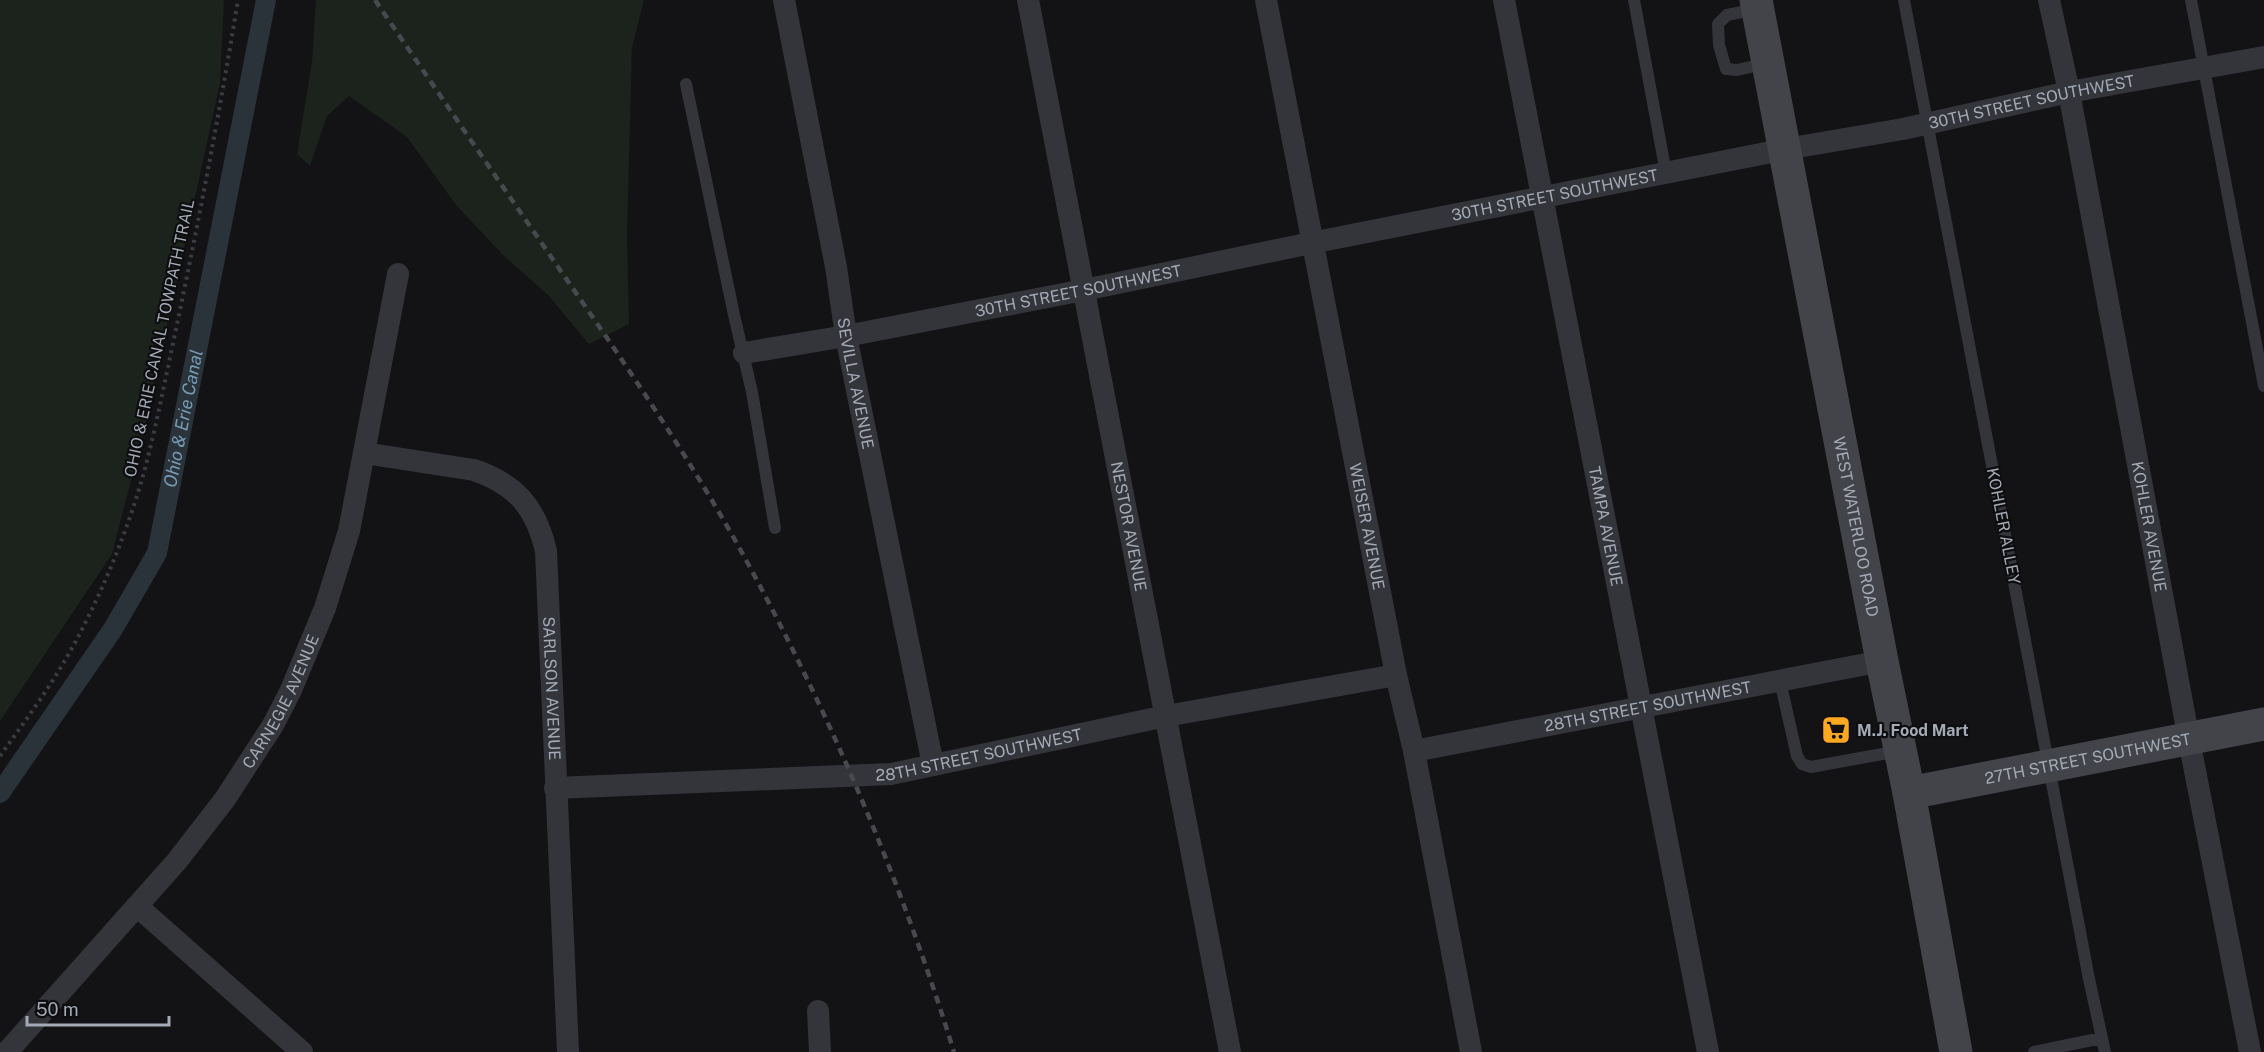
<svg xmlns="http://www.w3.org/2000/svg" width="2264" height="1052" viewBox="0 0 2264 1052" font-family="'Public Sans',sans-serif">
  <style>
    .green { fill: #1b231c }
    .lines { fill: none; stroke-linecap: round; stroke-linejoin: round }
    .canal { stroke: #293339; stroke-width: 20 }
    .path { stroke: #3a3c41; stroke-width: 4; stroke-dasharray: 3 4.5; stroke-linecap: butt }
    .lane { stroke: #34353a; stroke-width: 12 }
    .street { stroke: #34353a; stroke-width: 22 }
    .secondary { stroke: #42444a; stroke-width: 33 }
    .rail { stroke: #47494f; stroke-width: 4.5; stroke-dasharray: 8 6; stroke-linecap: butt }
    .labels { text-anchor: middle; stroke-width: 4.5; stroke-linejoin: round; paint-order: stroke }
    .street-label { font-size: 16px; fill: #a4aab6; stroke: #0e0e10 }
    .poi-label { font-size: 16px; font-weight: bold; fill: #a4aab6; stroke: #0e0e10; text-anchor: start }
    .water-label { font-size: 18px; font-style: italic; fill: #789bb4; stroke: #0e0e10 }
  </style>
  <rect width="100%" height="100%" fill="#131315"/>
  <path class="green" d="M 0,0 L 224,0 L 220,83 L 145,426 L 112,554 L 0,721 Z
    M 316,0 L 644,0 L 632,47 L 627,234 L 629,324 L 589,344 L 549,296 L 503,255 L 456,205 L 407,137 L 349,96 L 327,116 L 310,166 L 297,154 L 312,62 Z"/>
  <g class="lines">
    <path class="canal" id="s1" d="M 0,793 L 113,629 L 157,553 L 266,0"/>
    <path class="path" d="M 0,756 C 28,717 57,678 79,635 C 108,580 134,514 149,453 C 159,412 167,371 176,329 C 199,220 220,110 238,0"/>
    <path class="lane" d="M 1634,0 L 1666,173
      M 1904,0 L 2089,979 L 2105,1052
      M 2191,0 L 2264,386
      M 1757,9 L 1727,15 L 1718,24 L 1719,45 L 1726,69 L 1737,70 L 1768,63
      M 686,84 L 734,315 L 752,392 L 775,528
      M 1780,681 L 1797,756 L 1802,764 L 1811,767 L 1899,751
      M 2034,1052 L 2102,1038"/>
    <g class="street">
      <path id="s2" d="M 784,0 L 836,267 L 846,336 L 933,765"/>
      <path id="s3" d="M 1028,0 L 1230,1052"/>
      <path id="s4" d="M 1266,0 L 1396,675 L 1414,751 L 1471,1052"/>
      <path id="s5" d="M 1504,0 L 1708,1052"/>
      <path id="s6" d="M 2049,0 L 2069,92 L 2189,740 L 2250,1052"/>
      <path id="s7" d="M 744,353 L 846,336 L 1084,290 L 1311,243 L 1786,149 L 1903,129 L 2069,92 L 2264,57"/>
      <path id="s8" d="M 364,453 L 474,470 C 516,484 536,508 546,551 L 568,1052"/>
      <path id="s9" d="M 1414,751 L 1882,661"/>
      <path id="s10" d="M 555,788 L 891,774 L 1166,716 L 1396,675"/>
      <path d="M 137,906 L 302,1052"/>
      <path d="M 818,1011 L 820,1052"/>
      <path id="s11" d="M 7,1052 L 177,861 L 225,799 L 273,725 L 291,690 L 325,608 L 349,531 L 398,274"/>
    </g>
    <g class="secondary">
      <path id="s12" d="M 1756,0 L 1882,661 L 1909,793 L 1956,1052"/>
      <path id="s13" d="M 1909,793 L 2264,724"/>
    </g>
    <path class="rail" d="M 375,0 C 439,94 503,187 567,280 C 626,365 684,450 735,540 C 825,702 899,874 954,1052"/>
  </g>
  <defs>
    <g id="supermarket-square" transform="scale(1.5)"><rect x="-9" y="-9" width="18" height="18" rx="4" fill="#fea822" stroke="#0e0e10"/><path d="M-6-5.5h2.5l.6 2H6L4.5 2H-2.5L-4.4-4H-6ZM-1.5 3.2a1.3 1.3 0 1 0 .1 0ZM3 3.2a1.3 1.3 0 1 0 .1 0Z" fill="#111"/></g>
  </defs>
  <g fill-rule="evenodd">
    <use href="#supermarket-square" x="1836" y="730"/>
  </g>
  <g class="labels">
    <g class="street-label">
      <text dy="6" stroke="none"><textPath href="#s7" startOffset="1312">30TH STREET SOUTHWEST</textPath></text>
      <text dy="6" stroke="none"><textPath href="#s7" startOffset="826">30TH STREET SOUTHWEST</textPath></text>
      <text dy="6" stroke="none"><textPath href="#s7" startOffset="340">30TH STREET SOUTHWEST</textPath></text>
      <text transform="translate(159 338) rotate(-78)" y="6">OHIO &amp; ERIE CANAL TOWPATH TRAIL</text>
      <text dy="6" stroke="none"><textPath href="#s2" startOffset="390">SEVILLA AVENUE</textPath></text>
      <text dy="6" stroke="none"><textPath href="#s3" startOffset="536">NESTOR AVENUE</textPath></text>
      <text dy="6" stroke="none"><textPath href="#s4" startOffset="536">WEISER AVENUE</textPath></text>
      <text dy="6" stroke="none"><textPath href="#s5" startOffset="536">TAMPA AVENUE</textPath></text>
      <text dy="6" stroke="none"><textPath href="#s12" startOffset="536">WEST WATERLOO ROAD</textPath></text>
      <text transform="translate(2004 526) rotate(79)" y="6">KOHLER ALLEY</text>
      <text dy="6" stroke="none"><textPath href="#s6" startOffset="536">KOHLER AVENUE</textPath></text>
      <text dy="6" stroke="none"><textPath href="#s8" startOffset="363">SARLSON AVENUE</textPath></text>
      <text dy="6" stroke="none"><textPath href="#s11" startOffset="447">CARNEGIE AVENUE</textPath></text>
      <text dy="6" stroke="none"><textPath href="#s9" startOffset="238">28TH STREET SOUTHWEST</textPath></text>
      <text dy="6" stroke="none"><textPath href="#s10" startOffset="426">28TH STREET SOUTHWEST</textPath></text>
      <text dy="6" stroke="none"><textPath href="#s13" startOffset="182">27TH STREET SOUTHWEST</textPath></text>
    </g>
    <g class="poi-label">
      <text x="1857" y="736">M.J. Food Mart</text>
    </g>
    <g class="water-label">
      <text dy="6" stroke="none"><textPath href="#s1" startOffset="424">Ohio &amp; Erie Canal</textPath></text>
    </g>
  </g>
  <path d="M27 1016v9h142v-9" fill="none" stroke="#a4aab6" stroke-width="3"/>
  <text x="36" y="1016" font-size="18" fill="#a4aab6" stroke="#0e0e10" stroke-width="4.5" paint-order="stroke">50 m</text>
</svg>
